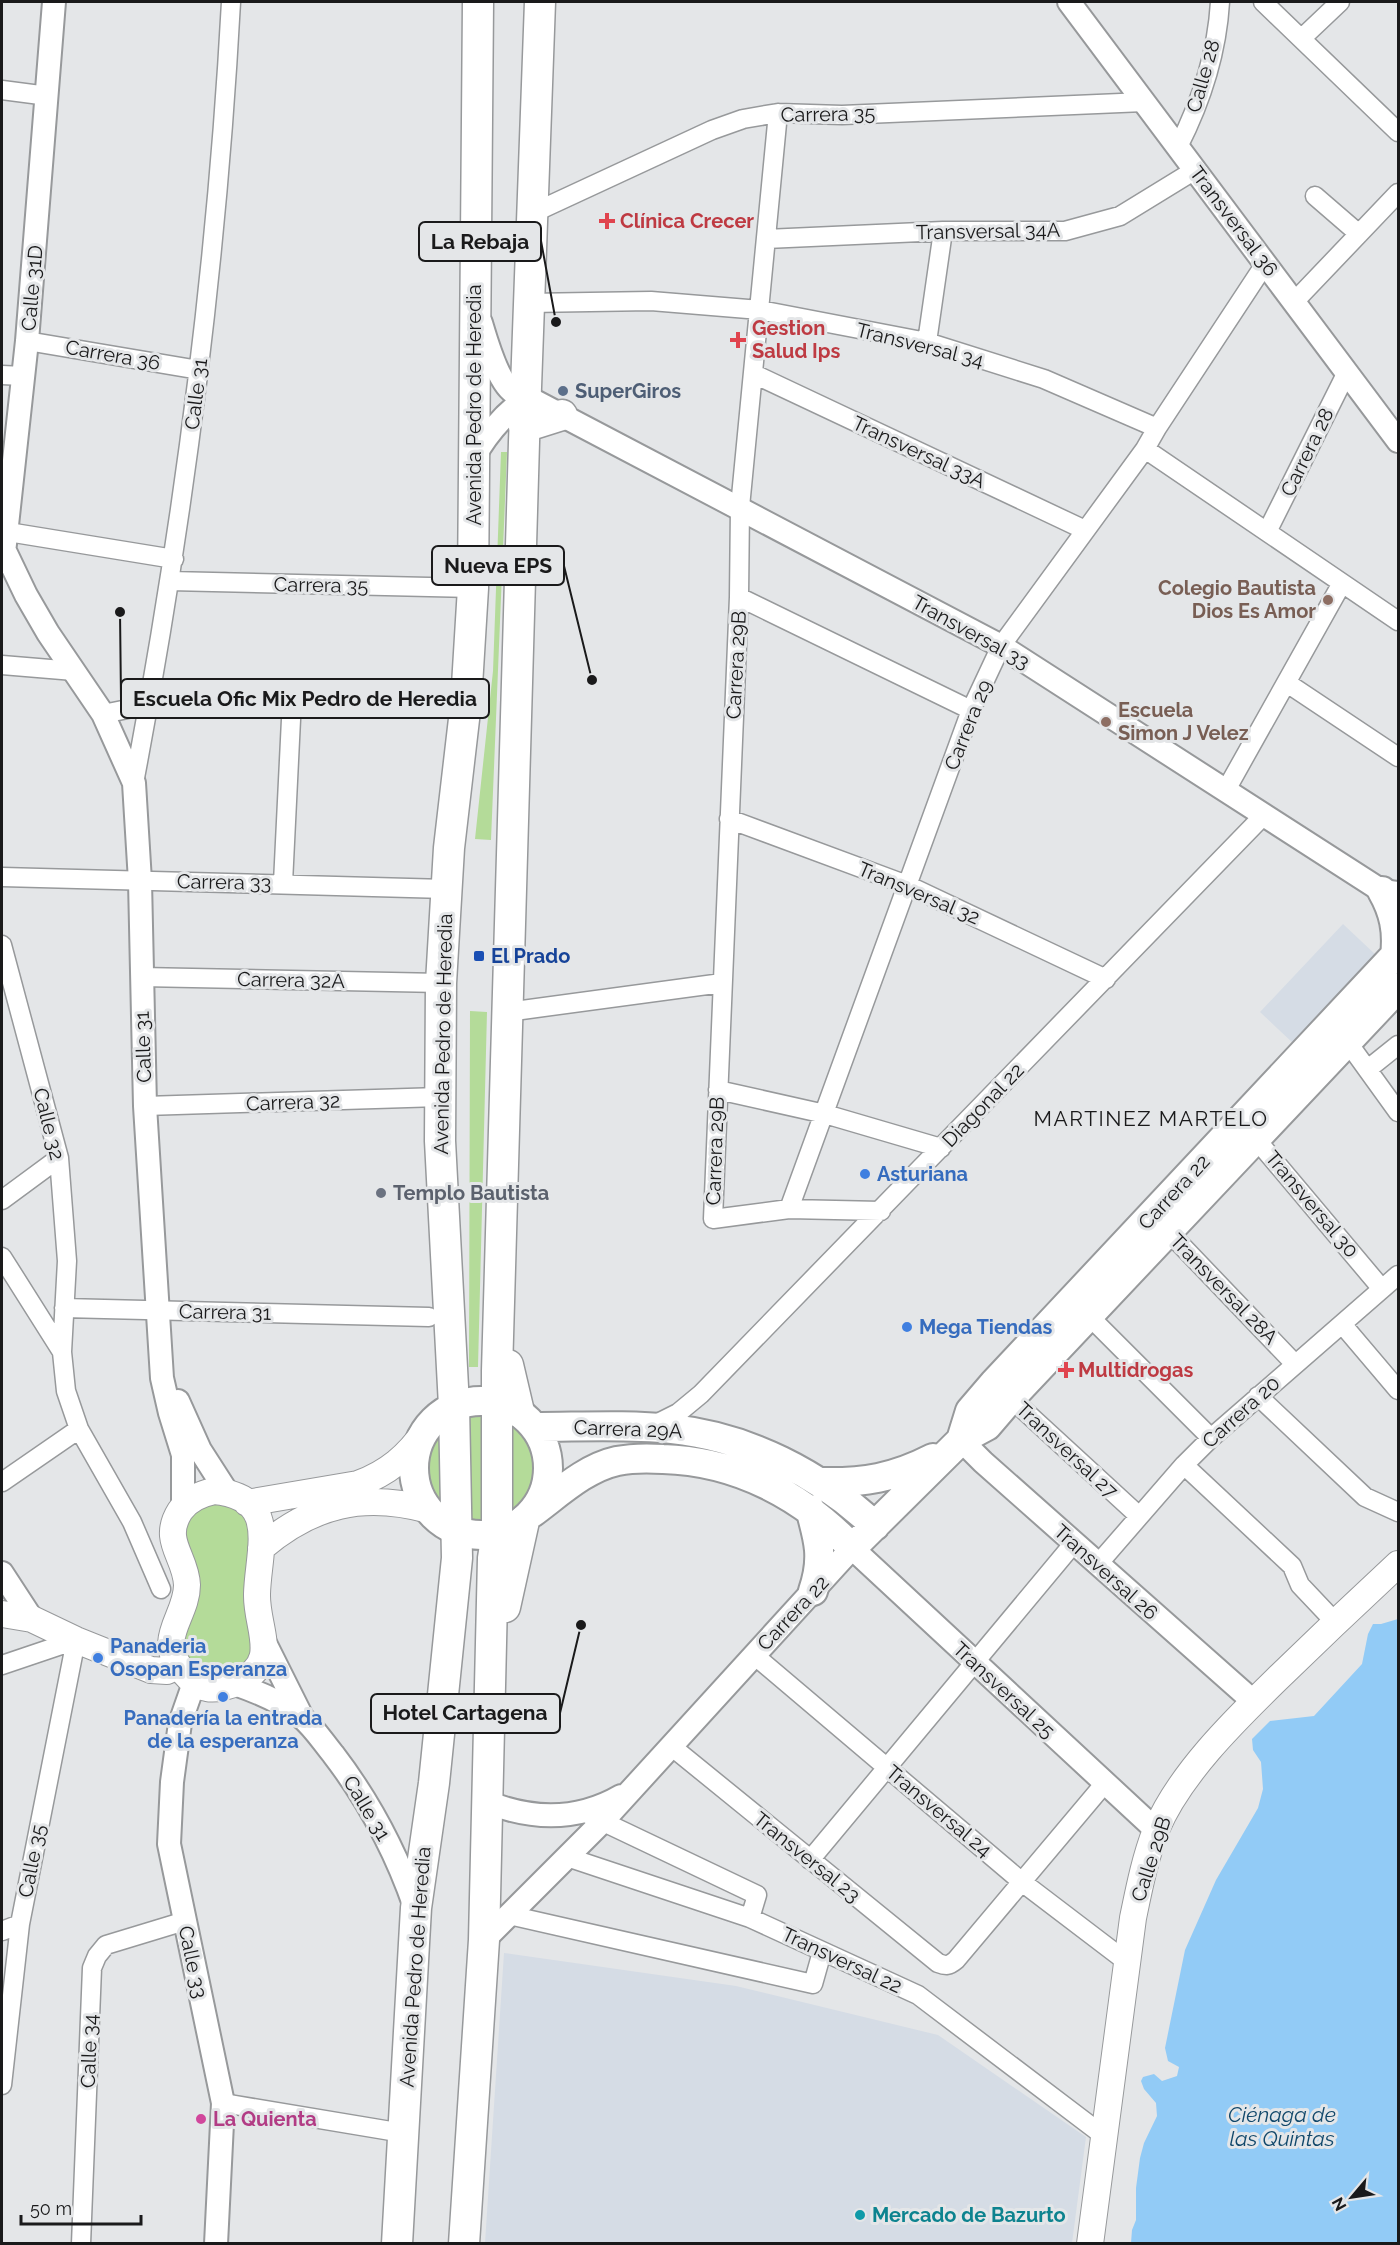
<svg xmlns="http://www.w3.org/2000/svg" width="1400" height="2245" viewBox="0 0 1400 2245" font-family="Raleway,sans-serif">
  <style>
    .built { fill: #d5dce5 }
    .green { fill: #b4db99 }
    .water { fill: #92cbf6 }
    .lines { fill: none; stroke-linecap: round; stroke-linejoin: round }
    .minor-casing { stroke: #97999b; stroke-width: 21 }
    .tertiary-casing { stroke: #97999b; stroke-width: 26 }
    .secondary-casing { stroke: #97999b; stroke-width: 28 }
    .primary-casing { stroke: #97999b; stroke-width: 32 }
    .trunk-casing { stroke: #97999b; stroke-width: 33 }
    .minor { stroke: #fff; stroke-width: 18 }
    .tertiary { stroke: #fff; stroke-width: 22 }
    .secondary { stroke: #fff; stroke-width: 26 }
    .primary { stroke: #fff; stroke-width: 28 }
    .trunk { stroke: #fff; stroke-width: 30 }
    .health-dot { fill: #e0444e; stroke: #e4e6e8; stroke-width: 2 }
    .service-dot { fill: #5c6f8a; stroke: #e4e6e8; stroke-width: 2 }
    .education-dot { fill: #8d6e63; stroke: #e4e6e8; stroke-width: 2 }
    .transit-dot { fill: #1a4fb4; stroke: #e4e6e8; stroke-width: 2 }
    .shop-dot { fill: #3f7fe0; stroke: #e4e6e8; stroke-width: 2 }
    .worship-dot { fill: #6b7280; stroke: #e4e6e8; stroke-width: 2 }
    .hotel-dot { fill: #d1479c; stroke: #e4e6e8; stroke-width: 2 }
    .culture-dot { fill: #0f9aa8; stroke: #e4e6e8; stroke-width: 2 }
    .labels { text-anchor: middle; stroke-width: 6; stroke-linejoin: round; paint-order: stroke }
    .street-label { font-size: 20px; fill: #1a1a1b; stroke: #e4e6e8 }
    .health-label { font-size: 20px; font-weight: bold; fill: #be3a42; stroke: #e4e6e8; text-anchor: start }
    .service-label { font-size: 20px; font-weight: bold; fill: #4e5e75; stroke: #e4e6e8; text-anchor: start }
    .education-label { font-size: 20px; font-weight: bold; fill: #785e54; stroke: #e4e6e8; text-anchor: end }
    .transit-label { font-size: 20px; font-weight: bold; fill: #164399; stroke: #e4e6e8; text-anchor: start }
    .shop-label { font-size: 20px; font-weight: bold; fill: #366cbe; stroke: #e4e6e8; text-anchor: start }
    .worship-label { font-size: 20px; font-weight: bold; fill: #5b616d; stroke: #e4e6e8; text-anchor: start }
    .hotel-label { font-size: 20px; font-weight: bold; fill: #b23c85; stroke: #e4e6e8; text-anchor: start }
    .culture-label { font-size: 20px; font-weight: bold; fill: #0d838f; stroke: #e4e6e8; text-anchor: start }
    .neighbourhood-label { font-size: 21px; letter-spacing: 1.5px; fill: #1a1a1b; stroke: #e4e6e8 }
    .water-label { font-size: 21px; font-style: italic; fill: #11486b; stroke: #e4e6e8 }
    .leader { fill: none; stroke: #1a1a1b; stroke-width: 2 }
    .callout-dot { fill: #1a1a1b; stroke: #e4e6e8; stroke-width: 2 }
    .callout { fill: #e4e6e8; stroke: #1a1a1b; stroke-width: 2 }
    .callout-label { font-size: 21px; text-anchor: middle; font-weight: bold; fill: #1a1a1b }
  </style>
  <rect width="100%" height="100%" fill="#e4e6e8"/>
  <path class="built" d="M 1343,924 L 1377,956 L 1294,1044 L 1260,1012 Z
    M 504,1953 L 736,1986 L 938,2035 L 1086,2137 L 1072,2243 L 485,2243 Z"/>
  <path class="green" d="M 501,452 L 507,452 L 491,840 L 475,839 L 493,671 Z
    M 470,1011 L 487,1012 L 478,1367 L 469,1367 Z
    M426 1468a55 55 0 1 1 110 0a55 55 0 1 1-110 0Z
    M 214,1504 C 234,1504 244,1513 251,1532 L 255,1653 L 247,1666 L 219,1679 L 205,1676 L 190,1665 L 182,1646 L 185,1532 C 190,1516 197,1509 214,1504 Z"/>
  <path class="water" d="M 1398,1619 L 1398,2243 L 1131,2243 L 1132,2230 L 1136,2220 L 1136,2188 L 1140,2158 L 1144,2143 L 1157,2116 L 1156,2103 L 1144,2089 L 1141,2081 L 1143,2077 L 1154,2074 L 1162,2081 L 1177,2076 L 1179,2067 L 1168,2061 L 1165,2048 L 1185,1950 L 1216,1880 L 1258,1808 L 1263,1789 L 1261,1762 L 1253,1750 L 1252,1739 L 1270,1721 L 1314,1716 L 1362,1664 L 1368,1634 L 1373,1624 L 1381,1624 Z"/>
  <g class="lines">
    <g class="minor-casing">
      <path id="minor" d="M 1263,2 L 1398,132
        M 1302,38 L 1340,2
        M 2,90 L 48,96
        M 778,113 L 740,507 L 739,597 L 713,1219 L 789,1209 L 881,1211
        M 1178,147 C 1201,102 1217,53 1220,2
        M 1315,196 L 1359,234
        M 533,213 L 712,130 L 743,119 L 778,113 L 842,115 L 1144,102
        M 766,239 L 943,231 L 1065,231 L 1120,216 L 1195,170
        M 1294,302 L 1398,193
        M 529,303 L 651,301 L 760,310 L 927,342 L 1044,379 L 1157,428
        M 27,341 L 199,370
        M 927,342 L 943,231
        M 754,374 L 1085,530
        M 2,375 L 23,376
        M 1145,449 L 1398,621
        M 2,531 L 174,559
        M 1267,532 L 1347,372
        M 170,581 L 473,588
        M 739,597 L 971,710
        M 2,665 L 74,671
        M 1287,683 L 1398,757
        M 103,714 L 162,702 L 292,699 L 466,702
        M 134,783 C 183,525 217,264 231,2
        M 1226,790 L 1342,583
        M 729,819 L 907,885 L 1106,979
        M 2,877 L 446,889
        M 283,883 L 292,699
        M 2,945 L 59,1158 L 67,1261 L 62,1352 L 66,1391 L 79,1429 L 132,1522 L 161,1589
        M 141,977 L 441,983
        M 507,1012 L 722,983
        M 1341,1033 L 1398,1112
        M 1368,1069 L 1398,1045
        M 718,1090 L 825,1114 L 941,1148
        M 145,1106 L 440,1097
        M 1250,1132 L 1382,1289
        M 2,1200 L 59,1158
        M 789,1209 L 971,710 L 1001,646 L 1145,449 L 1157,428 L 1265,264
        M 1162,1225 L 1295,1364
        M 2,1257 L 62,1352
        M 64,1308 L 429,1317
        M 1083,1310 L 1211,1438
        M 1342,1324 L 1398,1390
        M 1004,1392 L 1139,1516
        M 1258,1396 L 1365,1497 L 1398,1512
        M 654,1425 L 678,1413 L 701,1394 L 1264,815
        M 1184,1465 L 1292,1566 L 1300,1585 L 1335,1622
        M 2,1482 L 79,1429
        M 1098,1564 L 1184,1465 L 1211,1438 L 1398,1275
        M 754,1655 L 1022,1882 L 1127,1962
        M 2,1665 L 76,1640
        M 671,1746 L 938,1963 C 946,1966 949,1966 956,1960 L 1105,1783
        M 591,1816 L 757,1895 L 750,1918
        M 567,1857 L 750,1918 L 918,1995 L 1104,2136
        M 810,1860 L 1074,1543
        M 509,1915 L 813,1984 L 822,1952
        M 2,1931 L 20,1924
        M 2,2085 L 20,1924 L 76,1640
        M 223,2103 L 403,2133
        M 81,2244 L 92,1968 L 97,1956 L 106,1945 L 185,1921"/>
    </g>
    <g class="tertiary-casing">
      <path id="tertiary" d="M 1069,2 L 1398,441
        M 481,323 C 486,340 498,382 513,392 C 517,394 523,395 527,397 L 1001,646 L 1382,891 L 1397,893
        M 474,457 C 488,432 504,414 527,397
        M 4,549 L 26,595 L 48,633 L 103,714 L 134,783 L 140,881 L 145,1106 L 162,1378 L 170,1413 L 183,1455 L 183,1506
        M 3,562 L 27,341 L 54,2
        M 178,1401 L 200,1450 L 227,1492
        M 961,1440 L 983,1462 L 1254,1702
        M 2,1573 L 32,1619
        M 264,1641 L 302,1717
        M 194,1683 L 180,1723 L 172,1782 L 169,1844 L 223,2103 L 216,2244
        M 235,1684 C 258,1692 280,1701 300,1716 C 313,1726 323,1742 333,1754 C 369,1801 396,1852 415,1907
        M 487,1802 C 532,1820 578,1821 621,1796
        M 484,1940 L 602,1822 L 852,1548 L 1156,1830"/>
    </g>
    <g class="secondary-casing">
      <path id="secondary" d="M 214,1491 C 281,1497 258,1550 257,1594 C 256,1629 282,1662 238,1682 C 230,1686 216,1690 207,1688 C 196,1686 188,1678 182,1670 C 155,1638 187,1617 187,1585 C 186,1556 161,1541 180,1511 C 188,1499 200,1494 214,1491 Z
        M 247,1503 L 358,1484 C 388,1473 408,1456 426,1430
        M 261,1548 C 313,1504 363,1492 429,1510
        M 2,1614 L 32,1619 L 76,1640 L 151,1670 L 167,1671 L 178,1666
        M 1090,2244 L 1133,1918 C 1139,1889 1145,1858 1156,1830 C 1179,1775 1233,1722 1276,1680 C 1316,1641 1357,1602 1398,1564"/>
    </g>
    <g class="primary-casing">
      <path id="primary" d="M 1382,891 C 1394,912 1398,931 1395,956
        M414 1468a67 67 0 1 1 134 0a67 67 0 1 1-134 0Z
        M 534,1427 C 580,1427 626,1424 672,1429 C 748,1437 820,1474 875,1526
        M 961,1440 L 970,1411 L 994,1383 L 1398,952
        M 820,1482 C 864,1483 894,1478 933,1458
        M 810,1509 C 819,1541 824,1559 813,1591
        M 532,1513 C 558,1494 585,1468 617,1461 C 632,1458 648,1458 663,1459 C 737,1461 803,1496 852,1548 L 961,1440 L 987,1426 L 1011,1398 L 1398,988"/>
    </g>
    <g class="trunk-casing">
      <path id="trunk" d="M 524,427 L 562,415
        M 508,1365 L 519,1412
        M 505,1607 L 524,1521
        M 397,2244 L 416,1908 L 434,1783 L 457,1558 L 454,1406 L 440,1141 L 441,983 L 449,848 L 466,702 L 473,588 L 478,2
        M 464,2244 L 484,1940 L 493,1558 L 497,1533 L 497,1371 L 524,442 L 540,2"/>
    </g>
    <use href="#minor" class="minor"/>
    <use href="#tertiary" class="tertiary"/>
    <use href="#secondary" class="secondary"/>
    <use href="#primary" class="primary"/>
    <use href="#trunk" class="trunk"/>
  </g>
  <g class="health-dot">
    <path d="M604 212h6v6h6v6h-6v6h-6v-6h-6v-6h6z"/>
    <path d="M735 331h6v6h6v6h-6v6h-6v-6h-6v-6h6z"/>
    <path d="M1063 1361h6v6h6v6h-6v6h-6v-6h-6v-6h6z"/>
  </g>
  <circle class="service-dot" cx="563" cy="391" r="6"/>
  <g class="education-dot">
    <circle cx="1328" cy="600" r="6"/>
    <circle cx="1106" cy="722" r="6"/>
  </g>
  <rect class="transit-dot" x="473" y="950" width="12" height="12" rx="3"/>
  <g class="shop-dot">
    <circle cx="865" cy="1174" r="6"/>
    <circle cx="907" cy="1327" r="6"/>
    <circle cx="98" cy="1658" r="6"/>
    <circle cx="223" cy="1697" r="6"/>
  </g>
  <circle class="worship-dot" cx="381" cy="1193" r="6"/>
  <circle class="hotel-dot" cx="201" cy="2119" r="6"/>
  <circle class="culture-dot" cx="860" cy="2215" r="6"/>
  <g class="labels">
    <g class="street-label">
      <text transform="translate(1203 76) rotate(-74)" y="7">Calle 28</text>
      <text transform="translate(828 114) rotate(-1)" y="7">Carrera 35</text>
      <text transform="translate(1234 221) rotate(53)" y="7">Transversal 36</text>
      <text transform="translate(988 231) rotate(-1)" y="7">Transversal 34A</text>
      <text transform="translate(32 288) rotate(-85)" y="7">Calle 31D</text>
      <text transform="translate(920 345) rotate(14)" y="7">Transversal 34</text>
      <text transform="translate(113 355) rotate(10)" y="7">Carrera 36</text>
      <text transform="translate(196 394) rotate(-83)" y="7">Calle 31</text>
      <text transform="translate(474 405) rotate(-90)" y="7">Avenida Pedro de Heredia</text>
      <text transform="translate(919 452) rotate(25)" y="7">Transversal 33A</text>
      <text transform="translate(1307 452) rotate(-64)" y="7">Carrera 28</text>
      <text transform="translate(321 585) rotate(1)" y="7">Carrera 35</text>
      <text transform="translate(971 632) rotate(29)" y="7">Transversal 33</text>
      <text transform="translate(736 665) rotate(-87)" y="7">Carrera 29B</text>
      <text transform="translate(968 725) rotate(-68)" y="7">Carrera 29</text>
      <text transform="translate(224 882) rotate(1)" y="7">Carrera 33</text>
      <text transform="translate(919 893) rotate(23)" y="7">Transversal 32</text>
      <text transform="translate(291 980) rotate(1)" y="7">Carrera 32A</text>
      <text transform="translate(443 1034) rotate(-89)" y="7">Avenida Pedro de Heredia</text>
      <text transform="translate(143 1047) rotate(-92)" y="7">Calle 31</text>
      <text transform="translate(293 1102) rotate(-2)" y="7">Carrera 32</text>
      <text transform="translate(983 1105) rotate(-46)" y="7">Diagonal 22</text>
      <text transform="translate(49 1124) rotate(76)" y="7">Calle 32</text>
      <text transform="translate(715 1151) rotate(-88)" y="7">Carrera 29B</text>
      <text transform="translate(1174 1192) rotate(-47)" y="7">Carrera 22</text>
      <text transform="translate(1312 1204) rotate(50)" y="7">Transversal 30</text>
      <text transform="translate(1224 1289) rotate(46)" y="7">Transversal 28A</text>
      <text transform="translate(225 1312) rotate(1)" y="7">Carrera 31</text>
      <text transform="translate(1241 1412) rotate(-42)" y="7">Carrera 20</text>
      <text transform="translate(628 1429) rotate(2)" y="7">Carrera 29A</text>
      <text transform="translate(1067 1450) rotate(43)" y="7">Transversal 27</text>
      <text transform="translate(1106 1572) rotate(42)" y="7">Transversal 26</text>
      <text transform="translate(793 1613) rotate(-47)" y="7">Carrera 22</text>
      <text transform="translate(1004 1690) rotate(43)" y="7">Transversal 25</text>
      <text transform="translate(367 1808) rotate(59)" y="7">Calle 31</text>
      <text transform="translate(939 1811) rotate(40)" y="7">Transversal 24</text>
      <text transform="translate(807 1857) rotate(39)" y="7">Transversal 23</text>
      <text transform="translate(1151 1859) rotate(-72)" y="7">Calle 29B</text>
      <text transform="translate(32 1861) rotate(-79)" y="7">Calle 35</text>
      <text transform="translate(842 1960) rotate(25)" y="7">Transversal 22</text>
      <text transform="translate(193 1962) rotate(78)" y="7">Calle 33</text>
      <text transform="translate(415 1967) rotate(-86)" y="7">Avenida Pedro de Heredia</text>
      <text transform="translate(89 2051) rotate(-88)" y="7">Calle 34</text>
    </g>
    <g class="health-label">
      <text x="620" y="228">Clínica Crecer</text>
      <text x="752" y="335">Gestion<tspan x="752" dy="23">Salud Ips</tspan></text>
      <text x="1078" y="1377">Multidrogas</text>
    </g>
    <g class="service-label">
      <text x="575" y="398">SuperGiros</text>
    </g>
    <g class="education-label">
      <text x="1316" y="595">Colegio Bautista<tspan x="1316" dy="23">Dios Es Amor</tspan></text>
      <text x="1118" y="717" text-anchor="start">Escuela<tspan x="1118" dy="23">Simon J Velez</tspan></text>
    </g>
    <g class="transit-label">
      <text x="491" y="963">El Prado</text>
    </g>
    <g class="shop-label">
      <text x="877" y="1181">Asturiana</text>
      <text x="919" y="1334">Mega Tiendas</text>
      <text x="110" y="1653">Panaderia<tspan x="110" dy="23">Osopan Esperanza</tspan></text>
      <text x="223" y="1725" text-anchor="middle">Panadería la entrada<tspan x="223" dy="23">de la esperanza</tspan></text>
    </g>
    <g class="worship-label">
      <text x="393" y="1200">Templo Bautista</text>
    </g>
    <g class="hotel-label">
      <text x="213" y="2126">La Quienta</text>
    </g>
    <g class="culture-label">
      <text x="872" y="2222">Mercado de Bazurto</text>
    </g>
    <g class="neighbourhood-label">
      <text x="1151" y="1126">MARTINEZ MARTELO</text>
    </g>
    <g class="water-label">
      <text x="1282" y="2122">Ciénaga de<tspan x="1282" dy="24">las Quintas</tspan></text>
    </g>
  </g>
  <path class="leader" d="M556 322L541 241M592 680L564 566M120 612L121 699M581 1625L560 1713"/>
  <g class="callout-dot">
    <circle cx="556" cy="322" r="6"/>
    <circle cx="592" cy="680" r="6"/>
    <circle cx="120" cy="612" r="6"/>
    <circle cx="581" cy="1625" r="6"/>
  </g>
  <g class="callout">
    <rect x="419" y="222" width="122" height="39" rx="6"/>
    <rect x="432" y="546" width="132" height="39" rx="6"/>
    <rect x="121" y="679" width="368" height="39" rx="6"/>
    <rect x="371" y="1694" width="189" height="39" rx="6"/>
  </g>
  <g class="callout-label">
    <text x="480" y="249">La Rebaja</text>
    <text x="498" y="573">Nueva EPS</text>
    <text x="305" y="706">Escuela Ofic Mix Pedro de Heredia</text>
    <text x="465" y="1720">Hotel Cartagena</text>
  </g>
  <rect width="1400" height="2245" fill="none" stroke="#1a1a1b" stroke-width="6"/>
  <g transform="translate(1352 2197) rotate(241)" stroke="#e4e6e8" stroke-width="4.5" paint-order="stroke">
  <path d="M0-4.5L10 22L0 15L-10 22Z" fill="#1a1a1b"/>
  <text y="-9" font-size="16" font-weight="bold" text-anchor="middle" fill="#1a1a1b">N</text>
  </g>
  <path d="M21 2215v9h120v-9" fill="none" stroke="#1a1a1b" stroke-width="3"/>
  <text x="30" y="2215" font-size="18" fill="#1a1a1b" stroke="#e4e6e8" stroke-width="4.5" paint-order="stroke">50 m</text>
</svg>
